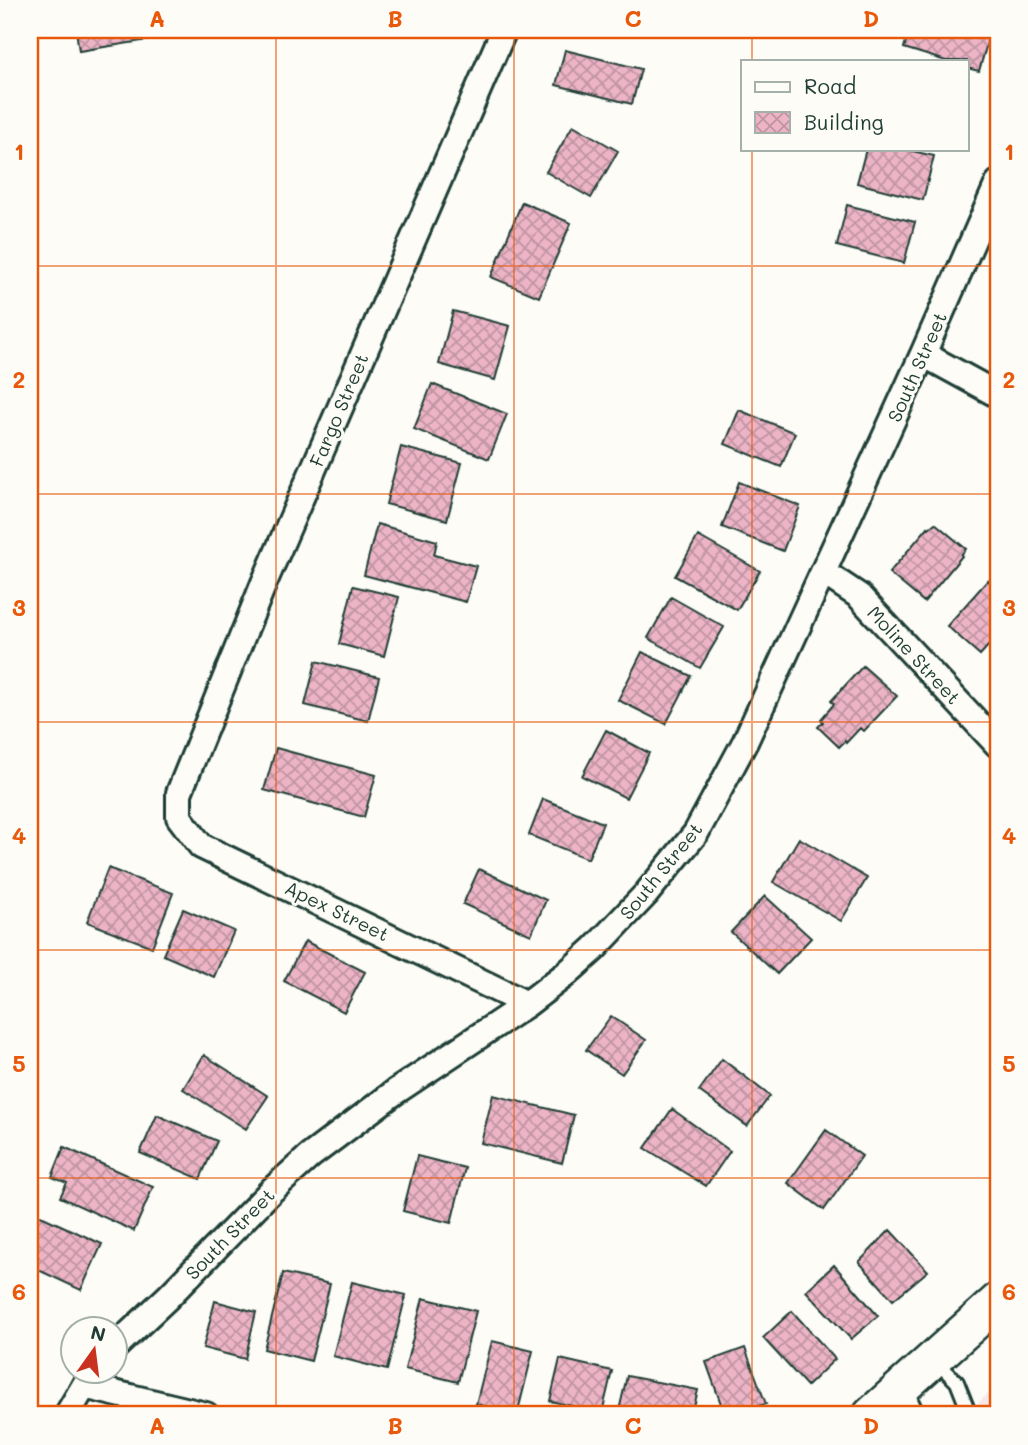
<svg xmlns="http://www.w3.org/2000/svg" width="1028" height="1445" viewBox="0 0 1028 1445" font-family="Mali,sans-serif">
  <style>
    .built { fill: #f8e6e8 }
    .building { fill: url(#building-cross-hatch); stroke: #1f3d34; stroke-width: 2 }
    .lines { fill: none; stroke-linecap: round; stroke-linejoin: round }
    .lane-casing { stroke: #1f3d34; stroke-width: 18 }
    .street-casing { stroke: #1f3d34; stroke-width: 30 }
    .secondary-casing { stroke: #1f3d34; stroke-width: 40 }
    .lane { stroke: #fdfcf7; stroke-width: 12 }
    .street { stroke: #fdfcf7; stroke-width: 24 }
    .secondary { stroke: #fdfcf7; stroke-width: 35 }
    .grid { fill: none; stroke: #e8590c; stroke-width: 2; stroke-opacity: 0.55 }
    .labels { text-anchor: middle; stroke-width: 6; stroke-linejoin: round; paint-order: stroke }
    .street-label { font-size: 19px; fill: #1f3d34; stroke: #fdfcf7 }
    .neatline { fill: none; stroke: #e8590c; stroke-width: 2.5 }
    .grid-label { font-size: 23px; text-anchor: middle; font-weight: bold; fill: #e8590c }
  </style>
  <defs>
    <pattern id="building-cross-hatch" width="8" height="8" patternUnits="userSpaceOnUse" patternTransform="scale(1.75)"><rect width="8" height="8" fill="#edb4c6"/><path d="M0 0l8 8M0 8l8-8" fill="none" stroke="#bf94a2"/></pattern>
  </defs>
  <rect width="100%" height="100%" fill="#fdfcf7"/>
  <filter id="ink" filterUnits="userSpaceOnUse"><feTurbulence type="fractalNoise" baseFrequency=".0143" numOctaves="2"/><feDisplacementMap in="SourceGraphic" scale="14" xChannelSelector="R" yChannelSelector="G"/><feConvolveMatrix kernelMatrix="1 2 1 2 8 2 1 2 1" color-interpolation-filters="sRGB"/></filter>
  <g filter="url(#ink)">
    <path class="built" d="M 998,1385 L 998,1415 L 965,1415 Z"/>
    <path class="building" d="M 76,30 L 159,30 L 161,38 L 79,51 Z
      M 909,30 L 991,30 L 979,71 L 967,68 L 967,61 L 946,61 L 904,48 Z
      M 565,50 L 641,69 L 632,104 L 556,85 Z
      M 573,125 L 618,151 L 591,198 L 546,172 Z
      M 866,149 L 904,149 L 934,156 L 923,200 L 857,183 Z
      M 522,202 L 571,223 L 539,297 L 491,277 Z
      M 847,205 L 915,222 L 904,263 L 837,246 Z
      M 453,311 L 510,326 L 495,380 L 439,364 Z
      M 432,384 L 507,414 L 489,459 L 414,429 Z
      M 739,410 L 795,433 L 781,467 L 725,444 Z
      M 401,447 L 462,463 L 447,520 L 386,504 Z
      M 739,482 L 800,506 L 783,551 L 722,527 Z
      M 935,523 L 966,549 L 961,555 L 962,556 L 924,602 L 889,573 L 928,527 L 929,528 Z
      M 377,524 L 437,541 L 434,555 L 476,566 L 466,602 L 364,575 Z
      M 698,536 L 760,571 L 737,610 L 675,576 Z
      M 995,574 L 998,577 L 998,635 L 980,655 L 947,626 L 988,580 L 989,581 Z
      M 353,586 L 399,597 L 384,656 L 339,644 Z
      M 671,597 L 724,627 L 700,668 L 648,638 Z
      M 642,652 L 691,676 L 666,724 L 618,700 Z
      M 316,661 L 379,677 L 368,721 L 305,705 Z
      M 863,666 L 897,696 L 864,731 L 860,728 L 846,743 L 845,741 L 839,747 L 818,727 L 823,722 L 821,719 L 834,704 L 831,701 Z
      M 606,730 L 649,753 L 626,798 L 582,776 Z
      M 276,748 L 376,775 L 364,817 L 264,790 Z
      M 543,799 L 603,823 L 588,859 L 529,835 Z
      M 799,838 L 867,878 L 841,921 L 773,882 Z
      M 108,868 L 173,893 L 152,947 L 87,922 Z
      M 479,869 L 546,900 L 531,935 L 463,904 Z
      M 765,896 L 811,938 L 777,974 L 731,932 Z
      M 183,909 L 234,931 L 214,977 L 163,955 Z
      M 305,941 L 365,972 L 344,1012 L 284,981 Z
      M 611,1016 L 646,1040 L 622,1074 L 586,1050 Z
      M 204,1055 L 268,1096 L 246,1129 L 183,1089 Z
      M 722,1059 L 770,1096 L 747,1126 L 699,1091 Z
      M 493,1095 L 574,1115 L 562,1163 L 481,1143 Z
      M 672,1109 L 730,1151 L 706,1186 L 645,1148 Z
      M 157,1115 L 217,1141 L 200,1179 L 140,1153 Z
      M 826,1130 L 862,1156 L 824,1210 L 788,1183 Z
      M 64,1147 L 153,1187 L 134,1231 L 60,1197 L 67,1183 L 52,1177 Z
      M 417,1156 L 465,1168 L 451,1223 L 403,1211 Z
      M 30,1211 L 102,1244 L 81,1290 L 30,1266 Z
      M 890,1230 L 928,1271 L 893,1300 L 859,1262 Z
      M 834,1265 L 878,1316 L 851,1339 L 806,1291 Z
      M 283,1273 L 330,1284 L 311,1361 L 264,1349 Z
      M 352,1282 L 406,1295 L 387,1370 L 333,1356 Z
      M 423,1298 L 476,1311 L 458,1382 L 405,1369 Z
      M 215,1301 L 256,1312 L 245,1359 L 203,1348 Z
      M 792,1311 L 835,1359 L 807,1386 L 763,1338 Z
      M 492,1341 L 533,1351 L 517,1415 L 476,1404 Z
      M 745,1348 L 766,1404 L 725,1415 L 706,1362 Z
      M 560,1359 L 612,1371 L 602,1413 L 550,1401 Z
      M 627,1376 L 698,1390 L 692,1415 L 618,1415 Z"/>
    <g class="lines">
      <g class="lane-casing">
        <path id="lane" d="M 934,1359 L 957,1382 L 970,1415
          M 905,1387 L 918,1415"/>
      </g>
      <g class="street-casing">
        <path id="street" d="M 504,30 L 264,583 L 179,793 L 179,817 L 201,846 L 527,1004
          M 923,354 L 998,395
          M 823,572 L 859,596 L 998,745
          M 116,1346 L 168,1297 L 272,1190 L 310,1156 L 395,1092 L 527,1004 L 566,974 L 594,949 L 646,894 L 696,833 L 745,742 L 923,354 L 998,183
          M 84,1386 L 206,1415
          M 67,1415 L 84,1386 L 93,1372"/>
      </g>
      <g class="secondary-casing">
        <path id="secondary" d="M 871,1415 L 998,1301"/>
      </g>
      <use href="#lane" class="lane"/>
      <use href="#street" class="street"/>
      <use href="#secondary" class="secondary"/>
    </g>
  </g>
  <path class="grid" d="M 276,30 L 276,1415M 514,30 L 514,1415M 752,30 L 752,61M 752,149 L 752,1415M 30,266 L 998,266M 30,494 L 998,494M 30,722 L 998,722M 30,950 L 998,950M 30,1178 L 998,1178"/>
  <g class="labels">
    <g class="street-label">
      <text transform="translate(917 367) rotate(-66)" y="7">South Street</text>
      <text transform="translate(339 410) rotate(-67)" y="7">Fargo Street</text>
      <text transform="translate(914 655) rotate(47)" y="7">Moline Street</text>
      <text transform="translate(661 871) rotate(-51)" y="7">South Street</text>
      <text transform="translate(337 911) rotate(26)" y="7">Apex Street</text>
      <text transform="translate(230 1234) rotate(-46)" y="7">South Street</text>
    </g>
  </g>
  <rect width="1028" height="1445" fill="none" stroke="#fdfcf7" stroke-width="77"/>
  <rect x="741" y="60" width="228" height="91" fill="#fdfcf7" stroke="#a4b0a9" stroke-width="2"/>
  <rect x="755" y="82" width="35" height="10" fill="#fdfcf7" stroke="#a4b0a9" stroke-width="2"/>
  <text x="804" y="94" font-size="21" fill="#1f3d34">Road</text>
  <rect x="755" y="112" width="35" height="21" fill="url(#building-cross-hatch)" stroke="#a4b0a9" stroke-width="2"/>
  <text x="804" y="130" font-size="21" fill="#1f3d34">Building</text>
  <g transform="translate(94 1350) rotate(14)"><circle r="33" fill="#fdfcf7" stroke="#a4b0a9" stroke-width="2"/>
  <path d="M0-5L12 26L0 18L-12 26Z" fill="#c8321e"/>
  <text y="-10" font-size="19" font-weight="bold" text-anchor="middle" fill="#1f3d34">N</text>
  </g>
  <rect x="38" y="38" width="952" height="1368" class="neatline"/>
  <g class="grid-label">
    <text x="157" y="27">A</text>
    <text x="395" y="27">B</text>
    <text x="633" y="27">C</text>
    <text x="871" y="27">D</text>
    <text x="19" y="160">1</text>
    <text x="1009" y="160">1</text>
    <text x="19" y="388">2</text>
    <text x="1009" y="388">2</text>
    <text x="19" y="616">3</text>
    <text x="1009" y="616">3</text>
    <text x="19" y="844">4</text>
    <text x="1009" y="844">4</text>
    <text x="19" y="1072">5</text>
    <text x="1009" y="1072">5</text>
    <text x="19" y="1300">6</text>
    <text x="1009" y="1300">6</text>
    <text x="157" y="1434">A</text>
    <text x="395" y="1434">B</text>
    <text x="633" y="1434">C</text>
    <text x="871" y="1434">D</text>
  </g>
</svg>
